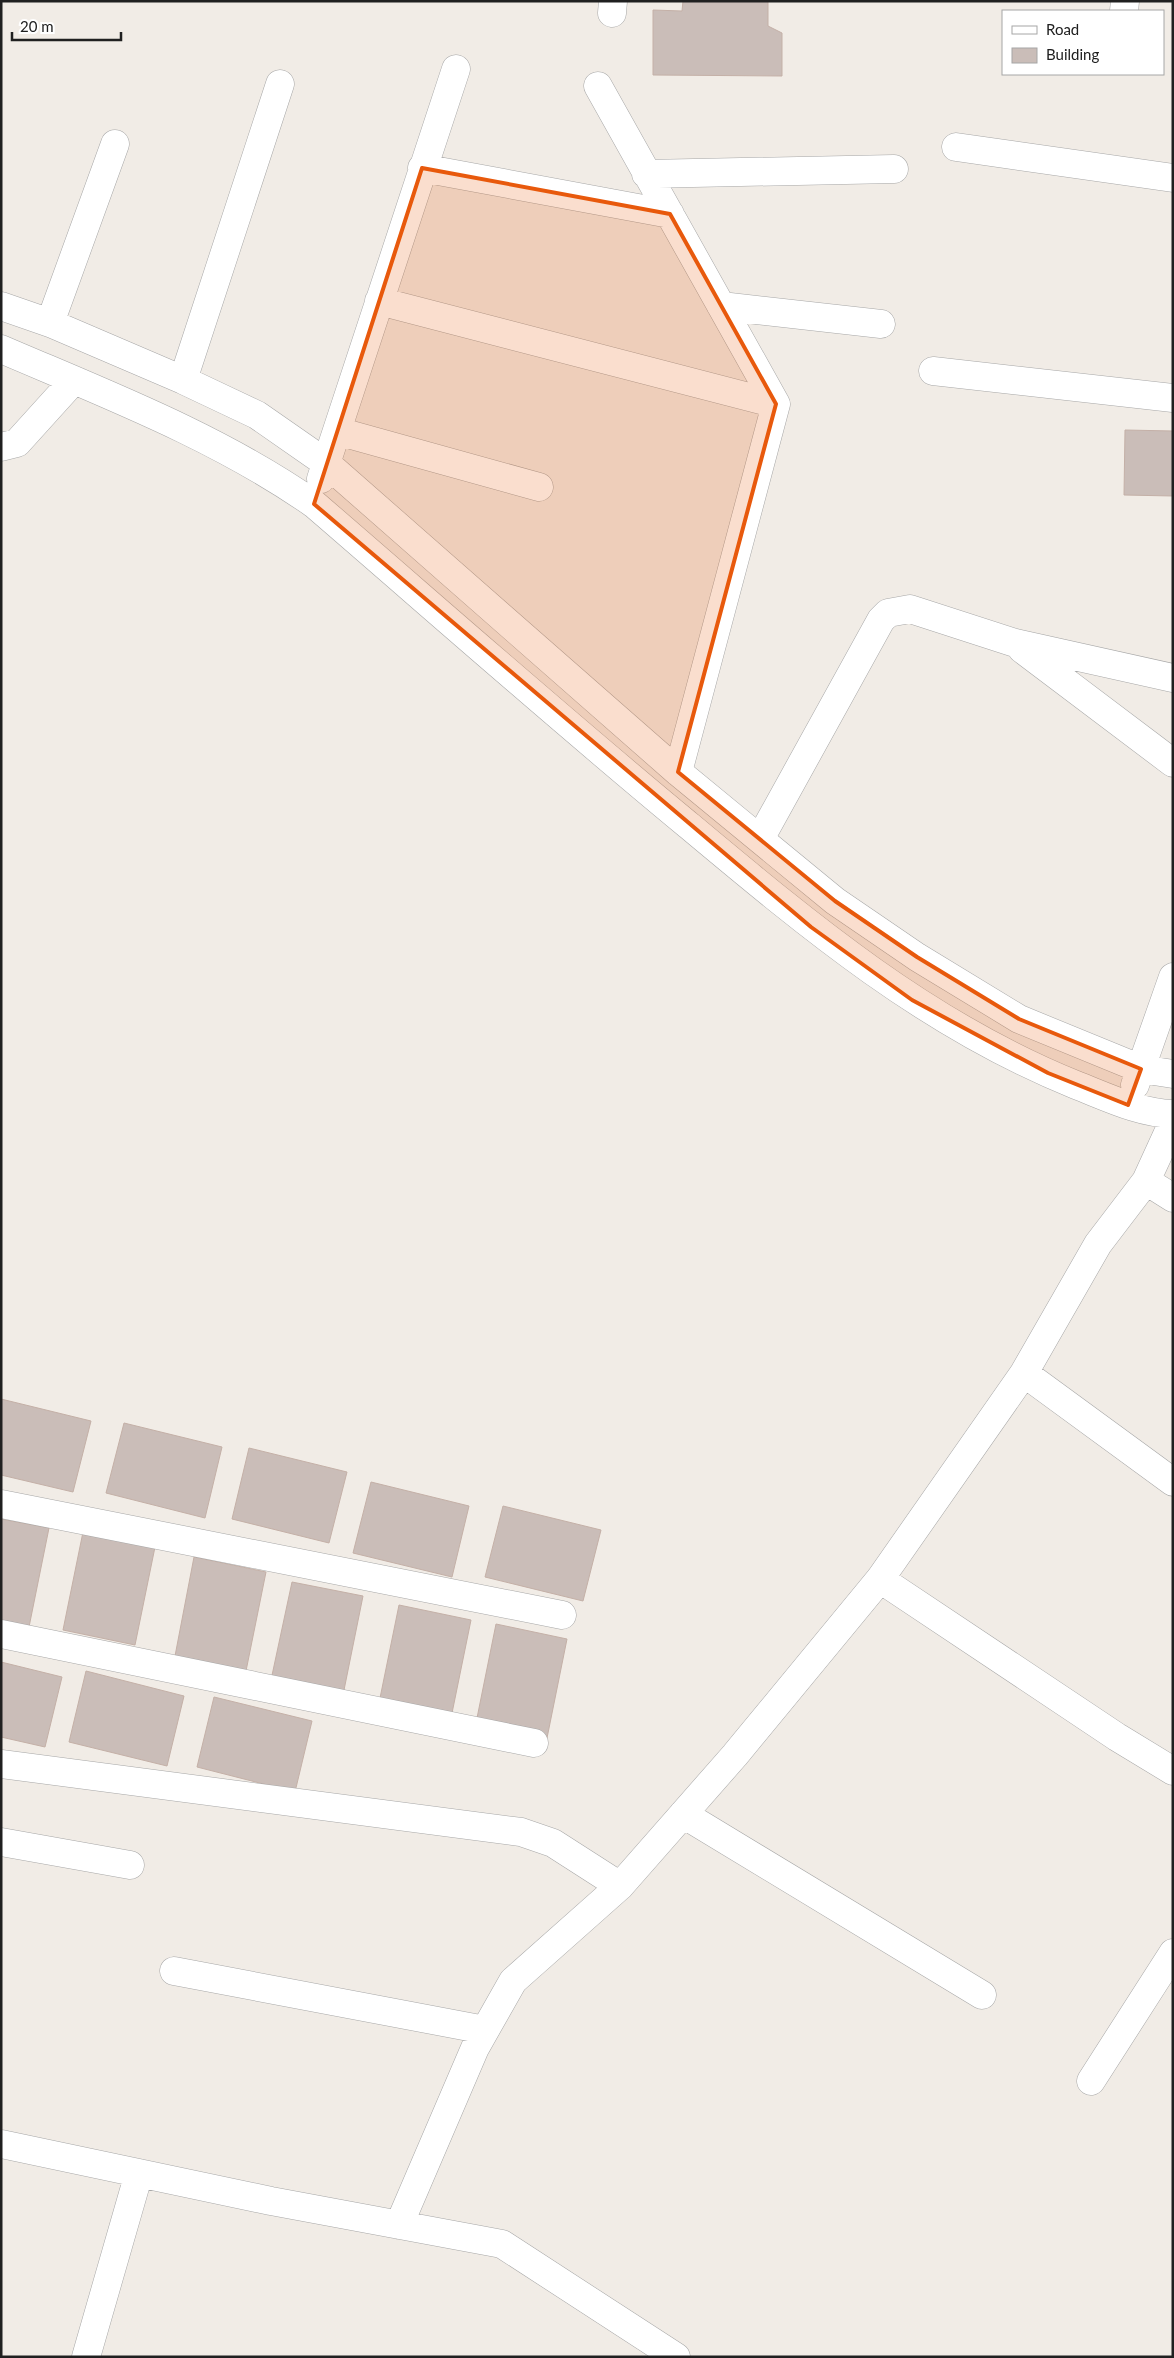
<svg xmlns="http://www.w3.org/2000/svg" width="1174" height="2358" viewBox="0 0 1174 2358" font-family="Lato,sans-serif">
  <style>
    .building { fill: #cabdb8; stroke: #c4b0a7 }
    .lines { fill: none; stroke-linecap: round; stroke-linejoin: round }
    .minor-casing { stroke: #a7a7a7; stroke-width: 29 }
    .minor { stroke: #fff; stroke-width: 28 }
    .marked { fill: #e8590c; fill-opacity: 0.2; stroke: #e8590c; stroke-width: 4; stroke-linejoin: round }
  </style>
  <rect width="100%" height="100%" fill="#f1ece6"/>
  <path class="building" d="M 683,1 L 768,1 L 768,26 L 782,33 L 782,76 L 653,75 L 653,10 L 682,11 Z
    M 1125,430 L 1173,431 L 1173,496 L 1124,495 Z
    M 1,1399 L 91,1421 L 73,1492 L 1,1475 Z
    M 124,1423 L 222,1447 L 205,1518 L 106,1493 Z
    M 249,1448 L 347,1472 L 329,1543 L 232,1519 Z
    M 371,1482 L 469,1506 L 452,1577 L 353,1553 Z
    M 503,1506 L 601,1530 L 583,1601 L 485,1577 Z
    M 1,1519 L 49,1528 L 29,1627 L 1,1621 Z
    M 83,1532 L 155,1547 L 135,1645 L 63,1630 Z
    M 194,1557 L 266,1572 L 246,1671 L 175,1656 Z
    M 292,1582 L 363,1596 L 343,1695 L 271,1680 Z
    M 399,1605 L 471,1620 L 451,1718 L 379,1703 Z
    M 496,1624 L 567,1639 L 547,1738 L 476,1723 Z
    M 1,1662 L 62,1677 L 45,1747 L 1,1737 Z
    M 86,1671 L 184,1696 L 167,1766 L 69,1742 Z
    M 214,1697 L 312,1721 L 295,1792 L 197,1767 Z"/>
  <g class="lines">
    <g class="minor-casing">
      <path id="minor" d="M 1124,11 L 1125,1
        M 612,13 L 613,1
        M 598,86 L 776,404
        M 956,147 L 1173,178
        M 422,168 L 670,214
        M 646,174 L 894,169
        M 379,301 L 776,404 L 678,772
        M 1,306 L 50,323 L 183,380 L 257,415 L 326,463 L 678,772 L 835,901 L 917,957 L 1019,1019 L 1141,1069 L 1173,1074
        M 721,306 L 881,324
        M 50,323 L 115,144
        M 1,349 C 108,395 218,437 314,504 C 438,611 561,720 687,824 C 809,926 927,1025 1076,1085 C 1107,1097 1139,1113 1173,1114
        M 933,371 L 1173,398
        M 183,380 L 280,84
        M 337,431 L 539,487
        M 1,447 L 17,443 L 74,380
        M 321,479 L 456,69
        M 1022,649 L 1173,763
        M 760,839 L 881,620 L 888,613 L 910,609 L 1015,643 L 1173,678
        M 1135,1085 L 1173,977
        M 1146,1181 L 1173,1198
        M 1024,1373 L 1173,1482
        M 1,1504 L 562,1615
        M 880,1579 L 1117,1737 L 1173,1771
        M 1,1634 L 534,1743
        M 1,1764 L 521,1832 L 553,1843 L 620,1886
        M 683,1814 L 982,1995
        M 1,1842 L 130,1865
        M 174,1971 L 485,2030
        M 1091,2081 L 1173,1953
        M 1,2144 L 271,2201 L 502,2244 L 676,2357
        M 399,2225 L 475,2048 L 513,1981 L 620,1886 L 735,1755 L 880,1579 L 1024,1373 L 1098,1244 L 1146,1181 L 1173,1122
        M 86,2357 L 139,2173"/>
    </g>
    <use href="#minor" class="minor"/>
  </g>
  <path class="marked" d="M 422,168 L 670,214 L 776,404 L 678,772 L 835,901 L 917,957 L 1019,1019 L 1141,1069 L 1128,1105 L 1048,1073 L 912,1000 L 811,927 L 314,504 Z"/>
  <rect width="1174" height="2358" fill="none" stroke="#202020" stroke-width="5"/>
  <rect x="1002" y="10" width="162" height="65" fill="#ffffff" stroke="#a6a6a6"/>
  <rect x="1012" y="26" width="25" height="8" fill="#ffffff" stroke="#a6a6a6"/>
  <text x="1046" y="35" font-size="15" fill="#202020">Road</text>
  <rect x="1012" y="48" width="25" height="15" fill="#cabdb8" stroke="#a6a6a6"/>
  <text x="1046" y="60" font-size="15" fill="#202020">Building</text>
  <path d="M12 32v8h109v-8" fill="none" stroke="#202020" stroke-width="2.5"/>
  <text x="20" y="32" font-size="15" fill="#202020" stroke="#ffffff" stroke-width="4" paint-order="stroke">20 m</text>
</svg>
